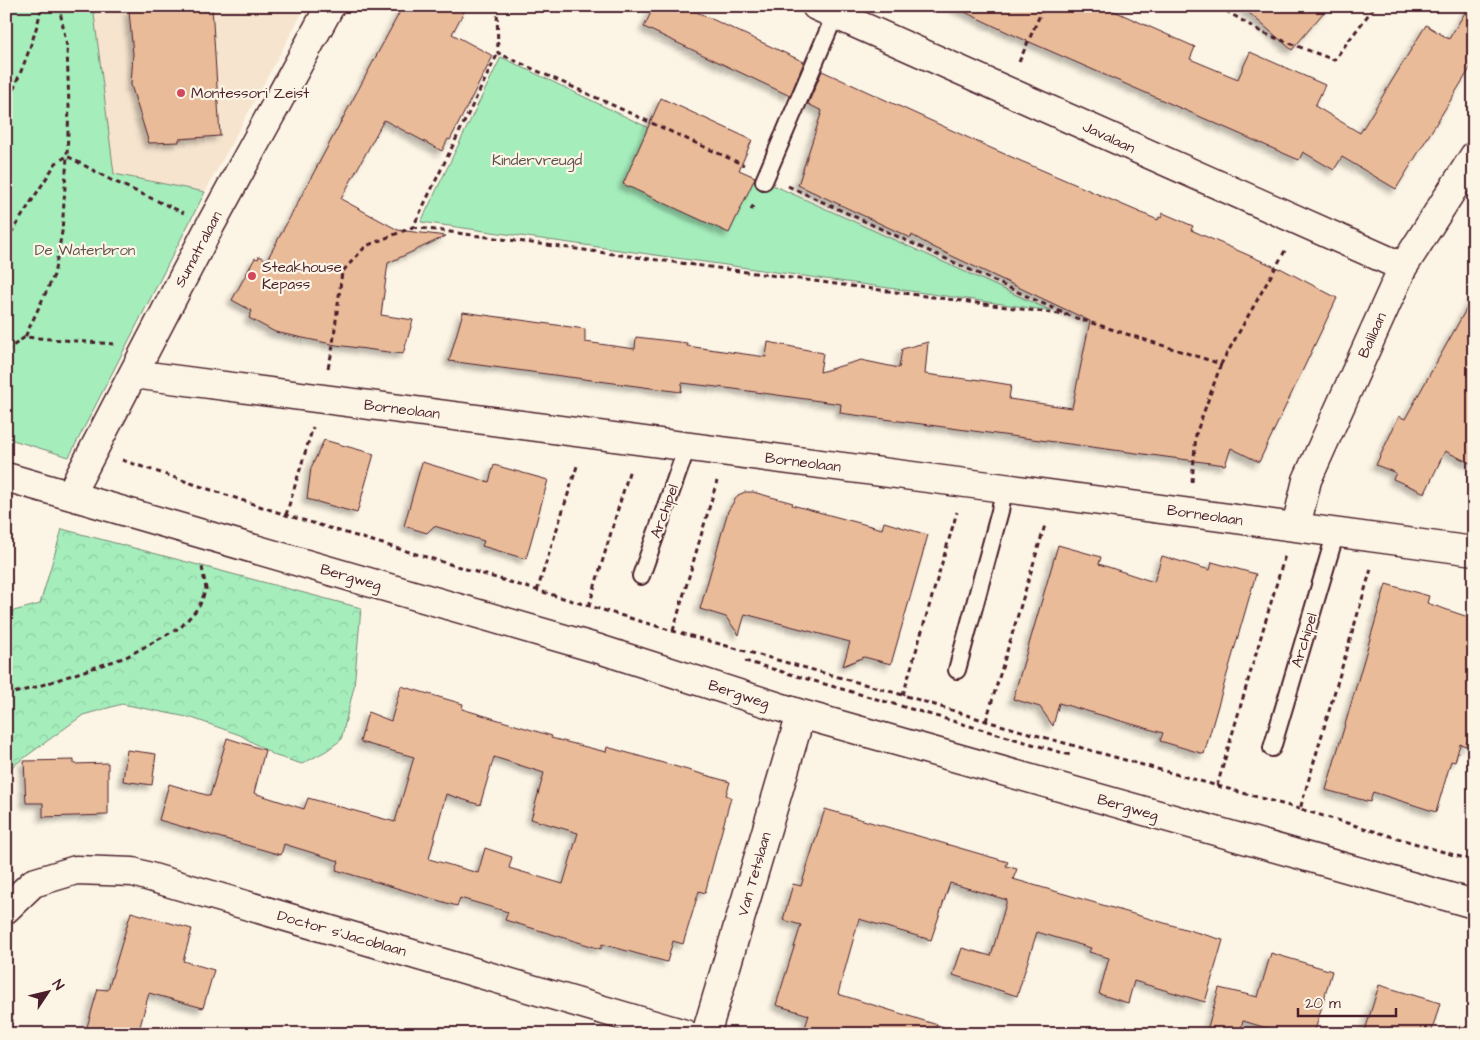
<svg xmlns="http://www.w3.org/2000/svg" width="1480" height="1040" viewBox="0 0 1480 1040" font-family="'Architects Daughter',sans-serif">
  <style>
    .built { fill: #f6e4ce }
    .forest { fill: url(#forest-crowns); stroke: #788674 }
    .park { fill: #a5eebc; stroke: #788674 }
    .building { fill: #e9bb99; stroke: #4a1f2b; fill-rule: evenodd; filter: url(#shadow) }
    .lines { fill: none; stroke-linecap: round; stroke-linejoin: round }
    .lane-casing { stroke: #4a1f2b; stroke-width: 20 }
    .street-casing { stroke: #4a1f2b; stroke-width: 31 }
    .path { stroke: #4a1f2b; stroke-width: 3; stroke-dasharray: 5 4; stroke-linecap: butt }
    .lane { stroke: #fcf5e5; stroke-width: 16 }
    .street { stroke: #fcf5e5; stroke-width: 28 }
    .poi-dot { fill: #d1495b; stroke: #fcf5e5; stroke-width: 2 }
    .labels { text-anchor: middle; stroke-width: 4.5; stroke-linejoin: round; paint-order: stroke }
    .poi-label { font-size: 15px; fill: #4a1f2b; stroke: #fcf5e5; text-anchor: start }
    .street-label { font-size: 15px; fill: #4a1f2b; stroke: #fcf5e5 }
    .park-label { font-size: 15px; fill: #61534f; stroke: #fcf5e5 }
  </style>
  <defs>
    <pattern id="forest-crowns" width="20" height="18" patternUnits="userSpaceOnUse" patternTransform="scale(1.25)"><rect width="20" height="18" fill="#a5eebc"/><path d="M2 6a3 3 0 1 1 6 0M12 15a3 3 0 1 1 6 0" fill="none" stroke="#90cca2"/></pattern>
    <filter id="shadow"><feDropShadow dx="-4.5" dy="4.5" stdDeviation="2.5" flood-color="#0004"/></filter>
  </defs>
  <rect width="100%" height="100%" fill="#fcf5e5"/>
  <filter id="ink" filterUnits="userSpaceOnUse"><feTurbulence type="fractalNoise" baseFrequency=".02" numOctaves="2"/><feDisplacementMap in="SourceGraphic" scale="10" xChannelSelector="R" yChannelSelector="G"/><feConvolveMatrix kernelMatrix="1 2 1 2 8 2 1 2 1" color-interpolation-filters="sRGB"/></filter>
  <g filter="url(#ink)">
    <path class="built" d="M 93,6 L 306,6 L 205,192 L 114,175 Z"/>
    <path class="forest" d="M 62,529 L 361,608 L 354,687 L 341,740 L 326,751 L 302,764 L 276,756 L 240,735 L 192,718 L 122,704 L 83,715 L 6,771 L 6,613 L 40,604 Z"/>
    <path class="park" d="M 6,6 L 93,6 L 114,174 L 205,192 L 69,457 L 6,438 Z
      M 501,57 L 747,175 L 764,181 L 1052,311 L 421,222 Z"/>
    <path class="building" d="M 141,6 L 212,6 L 220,136 L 179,139 L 179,142 L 149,143 L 131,85 L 133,54 L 129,11 Z
      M 403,6 L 467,6 L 452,34 L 493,56 L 450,140 L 448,139 L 442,151 L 384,120 L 341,199 L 398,230 L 446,236 L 388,263 L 381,315 L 413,320 L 403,354 L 336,345 L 275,332 L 249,318 L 252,311 L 232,300 L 255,258 L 258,259 L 259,256 L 267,260 Z
      M 654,6 L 684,6 L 804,62 L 790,96 L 644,27 Z
      M 952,6 L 1103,6 L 1195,47 L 1190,59 L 1238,79 L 1250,52 L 1325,85 L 1315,106 L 1360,133 L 1426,25 L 1449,39 L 1469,6 L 1474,6 L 1474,62 L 1396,189 L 1342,157 L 1334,170 L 1303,152 L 1299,160 L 1009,33 Z
      M 1241,6 L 1329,6 L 1292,50 Z
      M 822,71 L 993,149 L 1158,220 L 1159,217 L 1161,218 L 1163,213 L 1193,226 L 1191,230 L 1280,269 L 1280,268 L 1337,298 L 1259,462 L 1231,448 L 1225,465 L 840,413 L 841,404 L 734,389 L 682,383 L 681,392 L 449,361 L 463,312 L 585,329 L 585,342 L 635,349 L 636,337 L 687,343 L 687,346 L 766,357 L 768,342 L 823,353 L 820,372 L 861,360 L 899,368 L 902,349 L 928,342 L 925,374 L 974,380 L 974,379 L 1011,385 L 1009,399 L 1072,408 L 1090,321 L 933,247 L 912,235 L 911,238 L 896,231 L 798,185 L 822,111 L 808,104 Z
      M 661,98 L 752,140 L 739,170 L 755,177 L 754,180 L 729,233 L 623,184 Z
      M 1474,295 L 1474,465 L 1445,451 L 1425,493 L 1393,479 L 1396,473 L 1376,465 L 1399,416 L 1405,419 Z
      M 324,440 L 374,454 L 357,513 L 307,499 L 311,468 Z
      M 422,462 L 489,482 L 494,465 L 548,480 L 526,559 L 482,546 L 484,541 L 434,526 L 427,533 L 404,526 Z
      M 745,492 L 753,492 L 793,503 L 792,505 L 882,529 L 884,522 L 928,535 L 891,664 L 864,657 L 843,666 L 850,642 L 745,614 L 739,635 L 726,617 L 700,609 L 728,511 L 738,495 Z
      M 1058,545 L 1101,557 L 1099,564 L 1154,582 L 1162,556 L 1210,570 L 1212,562 L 1256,574 L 1204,754 L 1160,741 L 1163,733 L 1059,703 L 1053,726 L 1040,707 L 1013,699 Z
      M 1386,584 L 1429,596 L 1427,603 L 1474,619 L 1474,720 L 1466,746 L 1460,744 L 1455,762 L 1451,761 L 1436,812 L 1373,792 L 1370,802 L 1326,790 Z
      M 401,686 L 463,704 L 462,709 L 552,736 L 551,738 L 606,752 L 607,747 L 730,782 L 726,795 L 731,797 L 705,893 L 699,891 L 683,944 L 673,941 L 667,962 L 602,944 L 601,949 L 505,920 L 508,912 L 460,898 L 457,906 L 336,870 L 339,861 L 284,844 L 281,855 L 159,820 L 169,784 L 210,796 L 227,738 L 265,750 L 254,793 L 304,809 L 308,798 L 395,822 L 414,757 L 360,742 L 368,712 L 391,721 ZM 494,757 L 544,773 L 531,819 L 578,833 L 563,884 L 509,868 L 512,857 L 485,848 L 478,873 L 429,859 L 446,794 L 480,805 Z
      M 127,750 L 156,754 L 152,785 L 123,781 Z
      M 74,760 L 74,764 L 108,763 L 108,815 L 43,817 L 43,803 L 26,803 L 24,761 Z
      M 825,809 L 1008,862 L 1006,866 L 1017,869 L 1013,879 L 1223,940 L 1205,1002 L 1134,981 L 1128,1003 L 1099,994 L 1109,958 L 1089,952 L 1091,948 L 1037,932 L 1017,996 L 953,975 L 962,948 L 991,956 L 1007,900 L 950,883 L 931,940 L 859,919 L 838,994 L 944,1027 L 943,1034 L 803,1034 L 809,1015 L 776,1005 L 801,925 L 783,920 L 793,884 L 801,886 Z
      M 131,912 L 192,929 L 183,961 L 214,970 L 203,1008 L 149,993 L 138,1034 L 85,1034 L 98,989 L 108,990 Z
      M 1271,953 L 1332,971 L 1314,1034 L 1287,1034 L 1243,1021 L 1239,1034 L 1206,1034 L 1219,988 L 1258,997 Z
      M 1379,985 L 1440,1003 L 1431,1034 L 1364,1034 Z"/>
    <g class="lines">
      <g class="lane-casing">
        <path id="lane" d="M 764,181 L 835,15
          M 641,576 L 687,447
          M 957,670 L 1000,511 L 1004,488
          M 1272,748 L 1336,532"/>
      </g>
      <g class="street-casing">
        <path id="street" d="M 816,6 L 1403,267
          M 133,374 L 1004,488 L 1474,551
          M 6,477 L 599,649 L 801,714 L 1474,904
          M 70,495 L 211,224 L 330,6
          M 1296,527 L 1307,480 L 1403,267 L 1474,156
          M 6,909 L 33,883 L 76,870 L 133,872 L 685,1034
          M 706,1034 L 801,714"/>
      </g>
      <path class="path" d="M 497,6 L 498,53 L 744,165
        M 1218,6 L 1263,33 L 1334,60 L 1375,6
        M 1465,6 L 1474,13
        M 1019,62 L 1044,6
        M 6,106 C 21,73 34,41 42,6
        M 788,186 L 1070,316 L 1221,364 L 1286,249
        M 751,210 L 755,202
        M 413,227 L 1066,315
        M 6,241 L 56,163 L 67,156 L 69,107 L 67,47 L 59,6
        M 114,344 L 25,337 L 54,275 L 62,232 L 67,156 L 111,180 L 184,213
        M 6,351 L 25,337
        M 328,368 L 332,352 L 342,272 L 366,246 L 413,227 L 498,53
        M 122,460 L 286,515 L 673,631 L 903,695 L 986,721 L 1300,809
        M 1192,482 L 1196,434 L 1221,364
        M 286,515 L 313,427
        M 1371,569 L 1300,809 L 1474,861
        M 537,591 L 578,463
        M 589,606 L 630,469
        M 673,631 L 717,481
        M 745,661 L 1070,755
        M 6,695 L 33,688 L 126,657 L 181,627 L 199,607 L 206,589 L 202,567
        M 903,695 L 957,512
        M 986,721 L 1045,525
        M 1217,786 L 1285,555"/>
      <use href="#lane" class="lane"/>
      <use href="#street" class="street"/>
    </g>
  </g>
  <g class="poi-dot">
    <circle cx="181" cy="93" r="5"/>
    <circle cx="252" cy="276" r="5"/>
  </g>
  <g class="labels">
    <g class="poi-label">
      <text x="191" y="98">Montessori Zeist</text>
      <text x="262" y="272">Steakhouse<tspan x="262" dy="17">Kepass</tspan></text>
    </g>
    <g class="street-label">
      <text transform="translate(1109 137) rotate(25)" y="5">Javalaan</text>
      <text transform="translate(198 249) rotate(-62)" y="5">Sumatralaan</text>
      <text transform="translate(1372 335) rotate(-66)" y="5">Balilaan</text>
      <text transform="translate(402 409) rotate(7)" y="5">Borneolaan</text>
      <text transform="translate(803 462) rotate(7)" y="5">Borneolaan</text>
      <text transform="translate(664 511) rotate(-70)" y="5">Archipel</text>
      <text transform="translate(1205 515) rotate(8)" y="5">Borneolaan</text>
      <text transform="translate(351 577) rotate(16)" y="5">Bergweg</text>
      <text transform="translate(1304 640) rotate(-73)" y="5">Archipel</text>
      <text transform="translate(739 694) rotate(18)" y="5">Bergweg</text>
      <text transform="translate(1128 807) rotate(16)" y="5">Bergweg</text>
      <text transform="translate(754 874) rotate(-74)" y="5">Van Tetslaan</text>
      <text transform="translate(342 933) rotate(16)" y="5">Doctor s'Jacoblaan</text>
    </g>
    <g class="park-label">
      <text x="537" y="165">Kindervreugd</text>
      <text x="85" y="255">De Waterbron</text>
    </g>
  </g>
  <rect width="1480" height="1040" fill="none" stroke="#fcf5e5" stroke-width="25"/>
  <rect x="12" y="12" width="1455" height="1015" fill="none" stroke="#4a1f2b" stroke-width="2" filter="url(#ink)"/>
  <g transform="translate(48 992) rotate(55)" stroke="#fcf5e5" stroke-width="4" paint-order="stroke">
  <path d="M0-4L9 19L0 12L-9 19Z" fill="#4a1f2b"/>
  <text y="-8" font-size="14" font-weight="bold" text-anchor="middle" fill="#4a1f2b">N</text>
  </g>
  <path d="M1298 1008v8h98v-8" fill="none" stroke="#4a1f2b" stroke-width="2.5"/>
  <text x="1305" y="1008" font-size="15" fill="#4a1f2b" stroke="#fcf5e5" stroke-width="4" paint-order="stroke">20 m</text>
</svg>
